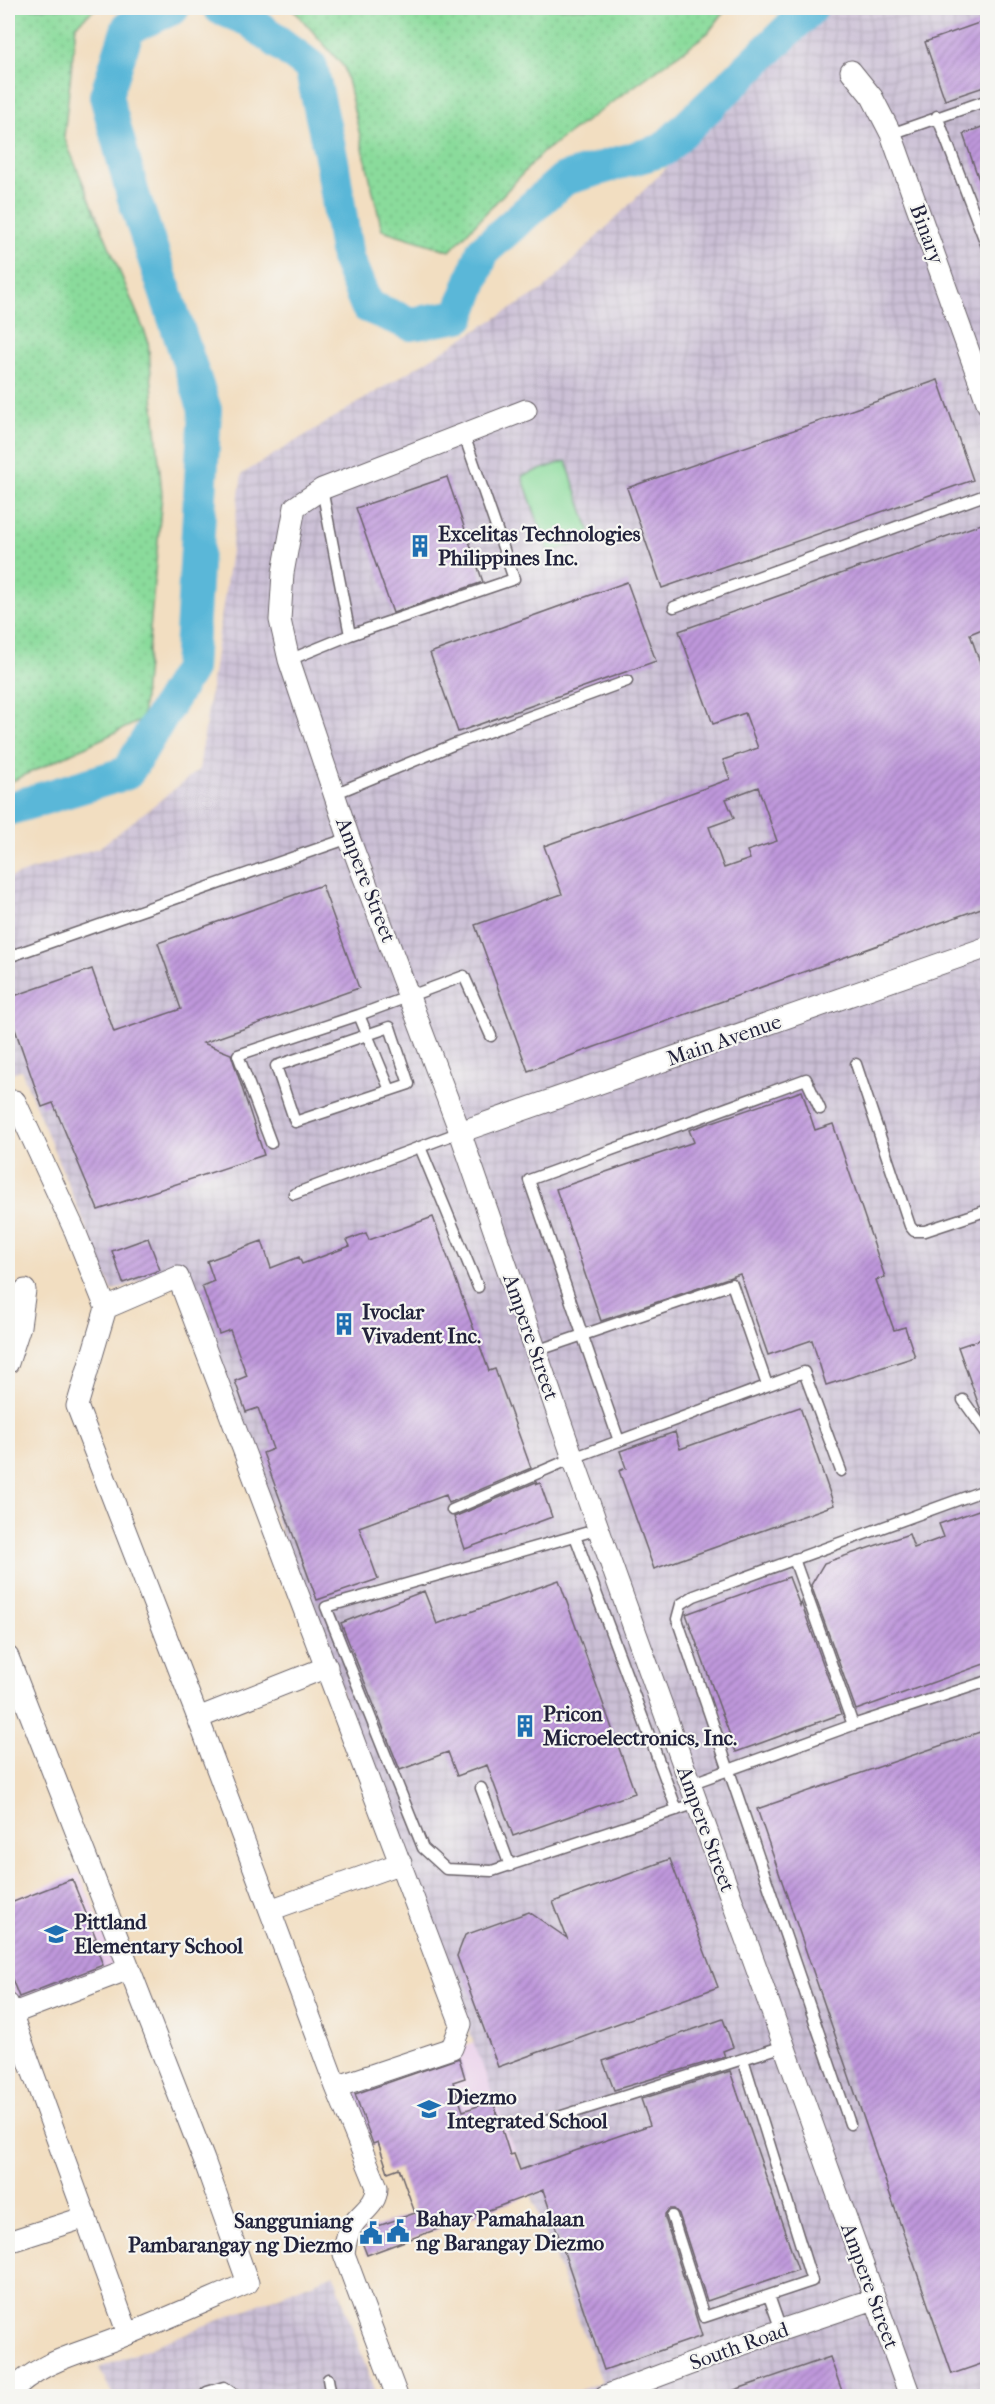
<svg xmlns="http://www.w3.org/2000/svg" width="995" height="2404" viewBox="0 0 995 2404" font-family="'IM FELL French Canon',serif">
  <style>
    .built { fill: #ebd1eb }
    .industrial { fill: url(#industrial-grid) }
    .grass { fill: url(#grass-dots); stroke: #567e6b; stroke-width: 1.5 }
    .garden { fill: #8adb9b; stroke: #567e6b; stroke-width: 1.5 }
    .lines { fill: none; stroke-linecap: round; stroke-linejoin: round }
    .river { stroke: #5ab7d8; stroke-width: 34 }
    .building { fill: url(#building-hatch); fill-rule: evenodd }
    .lane-casing { stroke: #6b646a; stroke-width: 13 }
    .street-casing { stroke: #6b646a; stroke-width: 23 }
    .lane { stroke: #fff; stroke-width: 10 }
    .street { stroke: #fff; stroke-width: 21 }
    .labels { text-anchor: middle; stroke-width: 4.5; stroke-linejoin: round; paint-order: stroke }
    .street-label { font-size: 21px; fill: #22223b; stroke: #f6f6f2 }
    .poi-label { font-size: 21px; font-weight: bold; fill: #22223b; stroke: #f6f6f2; text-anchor: start }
  </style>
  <defs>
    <pattern id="industrial-grid" width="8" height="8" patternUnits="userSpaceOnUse" patternTransform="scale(1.5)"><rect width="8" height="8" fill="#cbbfd5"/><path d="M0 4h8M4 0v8" fill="none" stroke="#aea4b8"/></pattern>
    <pattern id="grass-dots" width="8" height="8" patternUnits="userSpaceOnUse" patternTransform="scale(1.5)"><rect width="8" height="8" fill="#8adb9b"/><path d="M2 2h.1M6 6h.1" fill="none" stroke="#77bc86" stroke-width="1.8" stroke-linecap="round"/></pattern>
    <pattern id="building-hatch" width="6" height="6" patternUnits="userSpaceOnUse" patternTransform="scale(1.5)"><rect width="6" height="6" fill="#bf98dc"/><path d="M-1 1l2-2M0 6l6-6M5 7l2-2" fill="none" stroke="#9b7cb4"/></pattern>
  </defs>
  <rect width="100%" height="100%" fill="#f6f6f2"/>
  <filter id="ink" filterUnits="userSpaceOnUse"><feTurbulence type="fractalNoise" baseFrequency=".0167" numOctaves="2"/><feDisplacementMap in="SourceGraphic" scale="12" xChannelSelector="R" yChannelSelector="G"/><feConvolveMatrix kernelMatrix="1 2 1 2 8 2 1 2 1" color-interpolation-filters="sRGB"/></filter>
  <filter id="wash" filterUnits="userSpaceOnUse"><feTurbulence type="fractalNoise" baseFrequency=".008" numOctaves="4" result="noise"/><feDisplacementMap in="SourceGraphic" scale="24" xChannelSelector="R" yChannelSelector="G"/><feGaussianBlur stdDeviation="1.35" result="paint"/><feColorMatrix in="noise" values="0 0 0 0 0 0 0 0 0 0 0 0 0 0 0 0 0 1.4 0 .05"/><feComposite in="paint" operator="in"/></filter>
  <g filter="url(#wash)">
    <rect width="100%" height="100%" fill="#f2dec1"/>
    <path class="built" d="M 79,1873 L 120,1968 L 16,2007 L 8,1983 L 8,1900 Z
      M 475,2042 L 516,2151 L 445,2177 L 427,2128 L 373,2146 L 349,2090 Z"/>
    <path class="industrial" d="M 828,8 L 987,8 L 987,2396 L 564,2396 L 602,2382 L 180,1266 L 112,1291 L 21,1070 L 8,1074 L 8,878 L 100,847 L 199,770 L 242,474 L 545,288 Z
      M 334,2274 L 376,2396 L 113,2396 L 99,2368 Z"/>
    <path class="grass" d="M 8,8 L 96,8 L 76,25 L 64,137 L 148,340 L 162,495 L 142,720 L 8,783 Z
      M 292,8 L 727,8 L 708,33 L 543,152 L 450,251 L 382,230 L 344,67 Z"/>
    <path class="garden" d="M 566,461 L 592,538 L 549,553 L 522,476 Z"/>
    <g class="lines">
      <path class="river" d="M 220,8 L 249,20 L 311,67 L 332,161 L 347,258 L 367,306 L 411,324 L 459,316 L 483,251 L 564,179 L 663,150 L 811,8
        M 8,809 L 127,773 L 190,669 L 205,410 L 133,195 L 106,96 L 128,28 L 173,8"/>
    </g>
    <g id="blocks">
      <path class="building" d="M 987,20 L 987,86 L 945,100 L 925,42 Z
        M 987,125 L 987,197 L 985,197 L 963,134 Z
        M 938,380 L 973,480 L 662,588 L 627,488 Z
        M 447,477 L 483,582 L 393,613 L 356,508 Z
        M 987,522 L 987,627 L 970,634 L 987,683 L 987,906 L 528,1071 L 475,925 L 562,894 L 544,846 L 730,779 L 723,760 L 758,748 L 745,713 L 713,724 L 679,631 ZM 758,787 L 777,841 L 747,851 L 750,859 L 724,868 L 709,827 L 734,818 L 726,799 Z
        M 627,582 L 656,661 L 458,732 L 430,653 Z
        M 322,885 L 359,988 L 203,1043 L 231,1054 L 264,1155 L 98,1210 L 53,1103 L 42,1107 L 8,1009 L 8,998 L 92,969 L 114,1032 L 181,1009 L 158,943 Z
        M 802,1091 L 815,1130 L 833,1124 L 885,1277 L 876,1280 L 894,1330 L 905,1327 L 915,1357 L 826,1385 L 812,1340 L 768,1355 L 740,1274 L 601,1321 L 556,1189 L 694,1142 L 689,1130 Z
        M 433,1217 L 489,1371 L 495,1369 L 531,1468 L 449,1503 L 446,1495 L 359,1527 L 378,1579 L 317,1600 L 263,1453 L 273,1449 L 258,1408 L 246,1412 L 235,1381 L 247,1376 L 230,1330 L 219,1334 L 202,1286 L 214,1281 L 207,1261 L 262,1241 L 271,1268 L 299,1257 L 302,1264 L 350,1246 L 347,1240 L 366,1233 L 369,1240 Z
        M 148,1238 L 160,1270 L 123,1283 L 112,1251 Z
        M 987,1337 L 987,1421 L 982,1414 L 958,1347 Z
        M 800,1407 L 834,1505 L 654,1569 L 619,1471 L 626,1468 L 620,1451 L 675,1432 L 680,1449 Z
        M 536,1482 L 537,1484 L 540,1483 L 552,1517 L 465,1549 L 454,1517 Z
        M 987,1507 L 987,1663 L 856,1710 L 811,1585 L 824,1563 L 909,1534 L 914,1548 L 944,1537 L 939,1524 Z
        M 789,1577 L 800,1606 L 801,1602 L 841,1714 L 736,1752 L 686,1614 Z
        M 559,1580 L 635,1793 L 513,1836 L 487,1765 L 457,1776 L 448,1752 L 400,1770 L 341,1623 L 424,1591 L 437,1624 Z
        M 980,1732 L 987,1753 L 987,2362 L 952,2374 L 757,1809 Z
        M 670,1859 L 718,1987 L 498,2067 L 457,1956 L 465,1935 L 529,1912 L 567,1938 L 553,1902 Z
        M 72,1879 L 96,1938 L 93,1939 L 103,1965 L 19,1997 L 8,1969 L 8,1904 Z
        M 723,2019 L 733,2047 L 723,2051 L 725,2057 L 614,2090 L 603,2061 Z
        M 459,2058 L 465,2078 L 453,2082 L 463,2111 L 493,2101 L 510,2155 L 514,2154 L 520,2170 L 650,2125 L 641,2099 L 730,2071 L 798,2270 L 707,2301 L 679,2214 L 674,2209 L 669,2209 L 665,2214 L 665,2218 L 702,2336 L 604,2370 L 543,2190 L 367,2255 L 360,2237 L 364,2231 L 415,2213 L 399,2168 L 388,2172 L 378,2142 L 373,2144 L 355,2094 Z
        M 830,2357 L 844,2397 L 724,2397 L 723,2394 Z"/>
    </g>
  </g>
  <g filter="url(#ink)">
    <use href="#blocks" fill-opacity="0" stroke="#6b646a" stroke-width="1.5"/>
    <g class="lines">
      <g class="lane-casing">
        <path id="lane" d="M 937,116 L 988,249
          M 891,134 L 988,100
          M 322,489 L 350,635
          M 674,607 L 988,494
          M 289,660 L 350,635 L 514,579 L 464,435
          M 334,794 L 455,744 L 627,681
          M 8,957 L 349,838
          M 359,1015 L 390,1090
          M 390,1027 L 409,1084 L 295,1122 L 276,1066 Z
          M 856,1064 L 910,1226 L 914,1231 L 925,1231 L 988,1210
          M 271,1143 L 238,1055 L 359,1015 L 464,976 L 491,1036
          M 420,1147 L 478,1287
          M 294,1194 L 460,1132
          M 536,1351 L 732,1284 L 767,1385
          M 963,1400 L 988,1435
          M 619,1441 L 529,1180 L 806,1079 L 820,1109
          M 452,1510 L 573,1458 L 804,1372 L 841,1471
          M 599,1529 L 326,1607 L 423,1848 L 446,1869 L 492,1871 L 697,1803
          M 575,1536 L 677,1810
          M 794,1559 L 853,1725
          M 690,1784 L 853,1725 L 988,1681
          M 481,1788 L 510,1866
          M 546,2121 L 784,2046
          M 850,2124 L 677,1619 L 681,1604 L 694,1596 L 988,1489
          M 672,2216 L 704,2317 L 812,2281 L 743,2059
          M 769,2296 L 781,2330
          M 328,2379 L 331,2396
          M 204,2396 L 207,2392 L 224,2387 L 237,2396"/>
      </g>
      <g class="street-casing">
        <path id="street" d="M 851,71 L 872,97 L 891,134 L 988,405
          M 526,410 L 322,489 L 295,507 L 283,573 L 280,620 L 289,660 L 349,838 L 460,1132 L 573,1458 L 910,2396
          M 15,1101 L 75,1231 L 106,1308
          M 460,1132 L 988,947
          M 8,1363 L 20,1326 L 25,1290
          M 8,1657 L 204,2160 L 248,2283 C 206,2301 164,2320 121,2337 C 77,2355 43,2359 8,2394
          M 198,1718 L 327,1667
          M 270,1910 L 401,1863
          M 8,2004 L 128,2334
          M 11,2014 L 129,1969
          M 336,2087 L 452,2048 L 461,2024 L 178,1277 L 106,1308 L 77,1406 L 198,1718 L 336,2087 L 377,2187 C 377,2204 364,2210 354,2223 C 347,2232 345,2242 344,2254 L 397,2396
          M 8,2242 L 86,2217
          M 605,2396 L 781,2330 L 874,2299"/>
      </g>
      <use href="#lane" class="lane"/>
      <use href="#street" class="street"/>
    </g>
  </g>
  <defs>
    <g id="building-bare" transform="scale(1.8)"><path d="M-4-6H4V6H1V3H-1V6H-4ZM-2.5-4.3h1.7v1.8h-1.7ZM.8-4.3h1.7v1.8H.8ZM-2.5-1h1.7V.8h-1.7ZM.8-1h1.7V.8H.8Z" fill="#1f6fb2" stroke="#f6f6f2" stroke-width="2.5" paint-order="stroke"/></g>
    <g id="school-bare" transform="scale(1.8)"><path d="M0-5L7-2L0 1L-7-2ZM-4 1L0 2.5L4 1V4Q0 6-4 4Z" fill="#1f6fb2" stroke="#f6f6f2" stroke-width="2.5" paint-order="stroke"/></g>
    <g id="civic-bare" transform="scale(1.8)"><path d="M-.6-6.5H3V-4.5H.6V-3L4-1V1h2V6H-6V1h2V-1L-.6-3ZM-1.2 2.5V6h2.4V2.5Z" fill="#1f6fb2" stroke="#f6f6f2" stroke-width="2.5" paint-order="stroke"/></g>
  </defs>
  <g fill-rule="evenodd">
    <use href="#building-bare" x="420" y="546"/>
    <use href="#building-bare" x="344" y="1324"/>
    <use href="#building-bare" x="525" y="1726"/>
    <use href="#school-bare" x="56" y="1934"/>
    <use href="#school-bare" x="429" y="2109"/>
    <use href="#civic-bare" x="398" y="2231"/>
    <use href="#civic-bare" x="371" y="2233"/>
  </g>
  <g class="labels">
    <g class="street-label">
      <text transform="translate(927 234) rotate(70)" y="7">Binary</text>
      <text transform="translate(366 880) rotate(69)" y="7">Ampere Street</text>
      <text transform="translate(724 1040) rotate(-19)" y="7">Main Avenue</text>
      <text transform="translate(531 1337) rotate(71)" y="7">Ampere Street</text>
      <text transform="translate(706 1829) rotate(70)" y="7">Ampere Street</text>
      <text transform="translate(870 2286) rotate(70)" y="7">Ampere Street</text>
      <text transform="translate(739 2346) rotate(-20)" y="7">South Road</text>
    </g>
    <g class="poi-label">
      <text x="438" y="541">Excelitas Technologies<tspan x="438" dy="24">Philippines Inc.</tspan></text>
      <text x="362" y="1319">Ivoclar<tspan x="362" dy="24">Vivadent Inc.</tspan></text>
      <text x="543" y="1721">Pricon<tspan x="543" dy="24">Microelectronics, Inc.</tspan></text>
      <text x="74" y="1929">Pittland<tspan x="74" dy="24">Elementary School</tspan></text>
      <text x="447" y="2104">Diezmo<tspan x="447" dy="24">Integrated School</tspan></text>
      <text x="416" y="2226">Bahay Pamahalaan<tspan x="416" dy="24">ng Barangay Diezmo</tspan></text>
      <text x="353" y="2228" text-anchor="end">Sangguniang<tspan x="353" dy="24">Pambarangay ng Diezmo</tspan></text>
    </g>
  </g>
  <rect width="995" height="2404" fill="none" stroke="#f6f6f2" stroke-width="30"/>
</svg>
